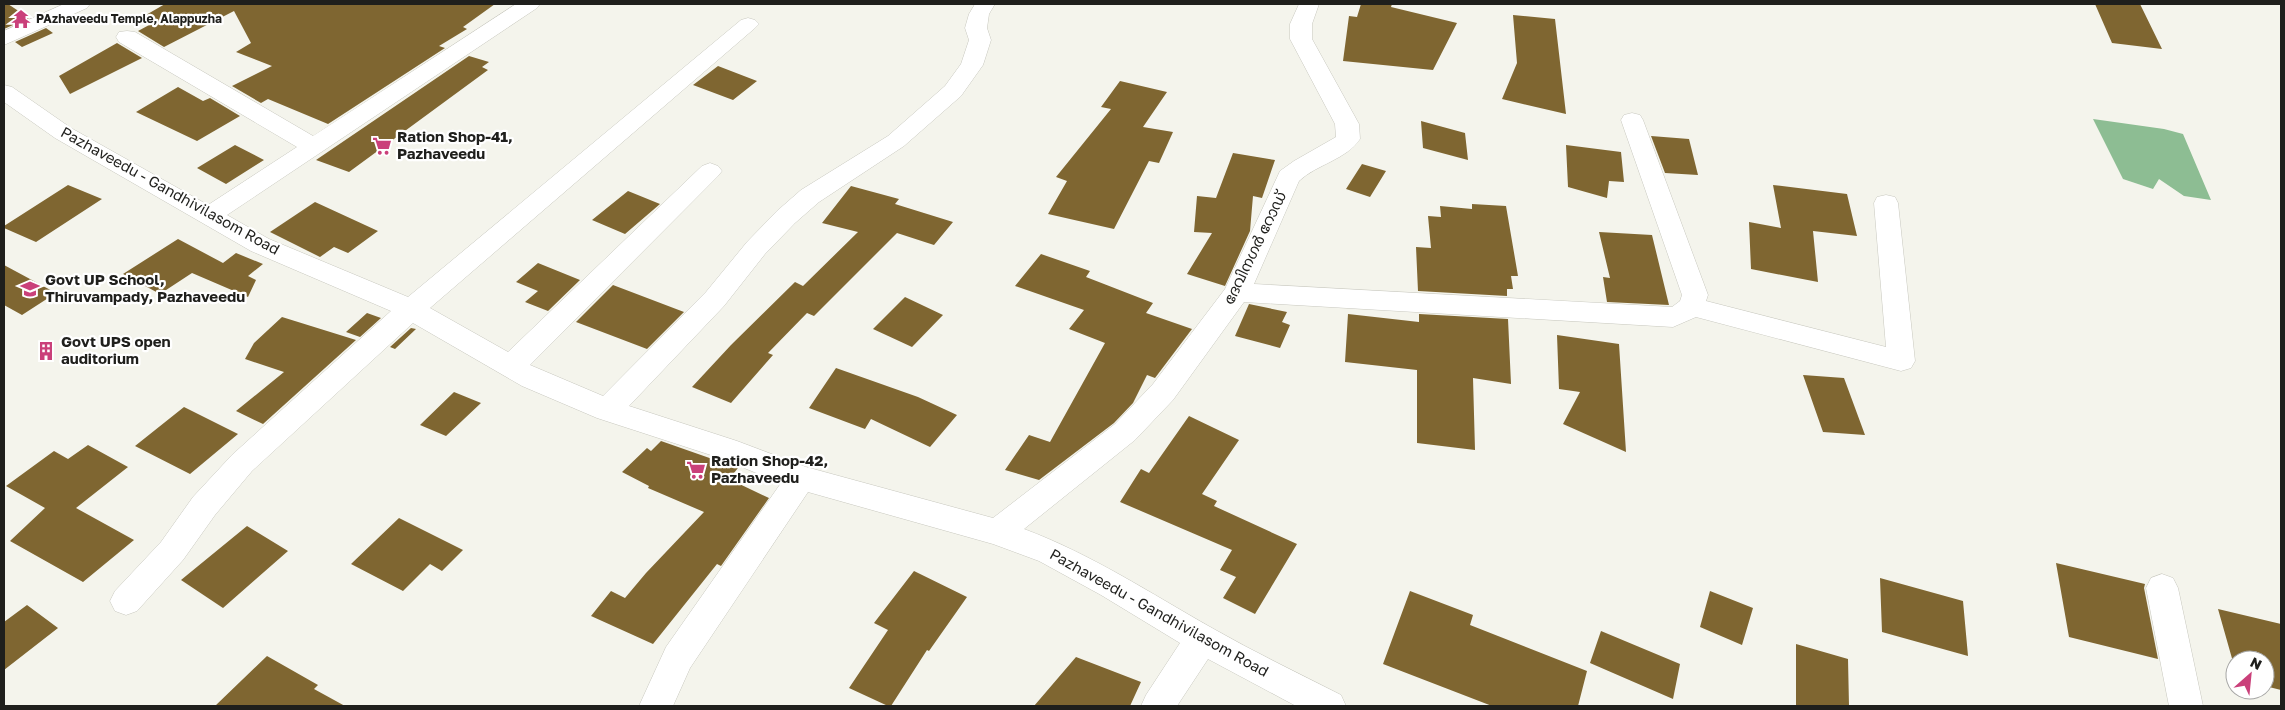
<svg xmlns="http://www.w3.org/2000/svg" width="2285" height="710" viewBox="0 0 2285 710" font-family="'Golos Text','Noto Sans Malayalam',sans-serif">
  <style>
    .water { fill: #8dbd93 }
    .building { fill: #7f6631 }
    .lines { fill: none; stroke-linecap: round; stroke-linejoin: round }
    .minor-casing { stroke: #c8c8bf; stroke-width: 1 }
    .major-casing { stroke: #c8c8bf; stroke-width: 1 }
    .minor { fill: #fff; fill-rule: evenodd }
    .major { fill: #fff; fill-rule: evenodd }
    .labels { text-anchor: middle; stroke-width: 4.5; stroke-linejoin: round; paint-order: stroke }
    .far-poi-label { font-size: 12px; font-weight: bold; fill: #1f1f1c; stroke: #fff; text-anchor: start }
    .poi-label { font-size: 15px; font-weight: bold; fill: #1f1f1c; stroke: #fff; text-anchor: start }
    .street-label { font-size: 15px; fill: #1f1f1c; stroke: #fff }
  </style>
  <rect width="100%" height="100%" fill="#f4f4ec"/>
  <path class="water" d="M 2093,119 L 2164,129 L 2183,134 L 2211,200 L 2184,196 L 2159,179 L 2153,189 L 2123,179 Z"/>
  <path class="building" d="M 4,4 L 8,4 L 29,18 L 4,29 Z
    M 165,4 L 495,4 L 463,27 L 467,29 L 439,46 L 445,48 L 328,124 L 268,99 L 261,103 L 232,86 L 272,66 L 236,52 L 251,43 L 234,11 L 164,47 L 138,31 L 151,24 L 139,19 Z
    M 1361,4 L 1392,4 L 1391,7 L 1457,23 L 1433,70 L 1343,61 L 1349,16 L 1357,17 Z
    M 2095,4 L 2140,4 L 2162,49 L 2112,43 Z
    M 1513,15 L 1555,19 L 1566,114 L 1502,99 L 1517,63 Z
    M 46,28 L 53,33 L 22,47 L 15,42 Z
    M 117,43 L 142,58 L 70,94 L 59,76 Z
    M 469,56 L 489,62 L 482,67 L 488,70 L 349,172 L 316,160 Z
    M 718,66 L 757,81 L 733,100 L 693,85 Z
    M 1120,81 L 1167,92 L 1143,127 L 1173,132 L 1159,163 L 1149,161 L 1114,229 L 1048,214 L 1067,181 L 1056,177 L 1111,109 L 1101,107 Z
    M 178,87 L 203,101 L 210,98 L 240,116 L 197,141 L 136,112 Z
    M 1421,121 L 1465,133 L 1468,160 L 1423,148 Z
    M 1651,136 L 1689,139 L 1698,175 L 1665,173 Z
    M 235,145 L 264,160 L 226,184 L 197,168 Z
    M 1566,145 L 1621,152 L 1624,182 L 1609,181 L 1607,198 L 1568,187 Z
    M 1233,153 L 1275,160 L 1262,198 L 1253,196 L 1250,231 L 1225,286 L 1187,274 L 1212,233 L 1194,232 L 1197,196 L 1216,198 Z
    M 1362,164 L 1386,171 L 1370,197 L 1346,189 Z
    M 68,185 L 102,199 L 36,242 L 4,228 L 4,226 Z
    M 1773,185 L 1847,194 L 1857,236 L 1813,231 L 1818,282 L 1751,269 L 1749,222 L 1781,228 Z
    M 851,186 L 899,199 L 895,204 L 953,222 L 934,245 L 897,233 L 814,316 L 807,313 L 768,353 L 773,355 L 731,403 L 692,387 L 731,345 L 795,282 L 803,286 L 858,232 L 822,223 Z
    M 628,191 L 660,204 L 625,234 L 592,220 Z
    M 315,202 L 378,231 L 348,253 L 334,247 L 320,257 L 270,232 Z
    M 1472,204 L 1506,206 L 1518,276 L 1511,276 L 1513,289 L 1507,289 L 1507,296 L 1418,291 L 1416,247 L 1431,248 L 1428,216 L 1441,217 L 1440,206 L 1472,209 Z
    M 1599,232 L 1652,235 L 1669,305 L 1607,302 L 1603,277 L 1610,278 Z
    M 178,239 L 223,263 L 236,253 L 263,264 L 248,276 L 256,280 L 248,297 L 192,273 L 160,294 L 123,274 Z
    M 1041,254 L 1090,271 L 1086,277 L 1153,303 L 1146,313 L 1192,329 L 1155,378 L 1147,375 L 1133,403 L 1114,423 L 1039,480 L 1005,470 L 1029,435 L 1050,442 L 1105,343 L 1069,329 L 1084,310 L 1015,286 Z
    M 538,263 L 580,280 L 548,311 L 525,302 L 538,291 L 516,282 Z
    M 4,265 L 56,293 L 22,315 L 4,305 Z
    M 613,285 L 684,312 L 647,349 L 576,322 Z
    M 905,297 L 943,315 L 912,347 L 873,329 Z
    M 1249,304 L 1287,312 L 1282,322 L 1290,325 L 1280,348 L 1235,336 Z
    M 367,313 L 381,318 L 360,337 L 346,332 Z
    M 1348,314 L 1419,322 L 1419,314 L 1508,319 L 1511,384 L 1473,378 L 1475,450 L 1417,443 L 1417,370 L 1345,362 Z
    M 282,317 L 356,340 L 263,424 L 236,411 L 284,372 L 245,359 L 254,343 Z
    M 411,328 L 416,329 L 395,349 L 390,347 Z
    M 1557,335 L 1619,344 L 1626,452 L 1563,424 L 1580,392 L 1559,389 Z
    M 836,368 L 918,397 L 957,415 L 930,447 L 871,419 L 865,429 L 809,408 Z
    M 1803,375 L 1844,378 L 1865,435 L 1823,432 Z
    M 454,392 L 481,403 L 446,436 L 420,425 Z
    M 184,407 L 238,434 L 190,474 L 135,446 Z
    M 1189,416 L 1239,440 L 1202,494 L 1217,501 L 1214,506 L 1297,544 L 1255,614 L 1223,598 L 1236,577 L 1220,570 L 1232,550 L 1120,502 L 1141,469 L 1149,473 Z
    M 661,441 L 738,468 L 729,479 L 769,498 L 721,566 L 717,564 L 653,644 L 591,616 L 611,591 L 625,598 L 646,573 L 704,512 L 648,488 L 649,486 L 622,472 L 647,448 L 651,451 Z
    M 88,445 L 128,467 L 76,508 L 134,540 L 83,582 L 10,541 L 45,508 L 6,486 L 54,451 L 68,459 Z
    M 399,518 L 463,550 L 442,571 L 430,564 L 403,591 L 351,564 Z
    M 247,526 L 288,551 L 223,608 L 181,580 Z
    M 2056,563 L 2145,584 L 2144,588 L 2158,659 L 2069,637 Z
    M 914,571 L 967,597 L 929,651 L 927,650 L 891,706 L 888,706 L 849,688 L 888,630 L 874,623 Z
    M 1880,578 L 1963,601 L 1968,656 L 1882,632 Z
    M 1410,591 L 1473,615 L 1470,625 L 1587,671 L 1578,706 L 1492,706 L 1383,664 Z
    M 1710,591 L 1753,608 L 1742,645 L 1700,627 Z
    M 27,605 L 58,628 L 4,670 L 4,622 Z
    M 2218,609 L 2281,624 L 2281,690 L 2265,686 L 2265,660 L 2235,660 L 2235,669 Z
    M 1601,631 L 1680,664 L 1673,699 L 1590,663 Z
    M 1796,644 L 1848,659 L 1849,706 L 1796,706 Z
    M 267,656 L 318,685 L 314,689 L 345,706 L 215,706 Z
    M 1076,657 L 1141,682 L 1130,706 L 1034,706 Z"/>
  <g class="lines">
    <g class="minor-casing">
      <path id="minor" d="M 516,4 L 540,4 L 537,8 L 227,215 L 269,239 L 408,297 L 741,20 L 748,18 L 755,20 L 759,24 L 755,28 L 430,308 L 508,352 L 702,166 L 710,163 L 718,166 L 722,171 L 718,176 L 530,365 L 603,396 L 706,292 L 747,242 L 777,211 L 801,190 L 888,136 L 945,86 L 961,64 L 969,40 L 965,28 L 969,14 L 975,4 L 995,4 L 989,14 L 987,28 L 991,40 L 983,65 L 961,96 L 904,146 L 819,202 L 795,223 L 765,254 L 724,306 L 629,406 L 737,441 L 806,467 L 993,518 L 1115,424 L 1153,384 L 1225,289 L 1280,171 L 1294,161 L 1336,137 L 1335,124 L 1290,39 L 1290,24 L 1299,4 L 1319,4 L 1312,24 L 1312,39 L 1359,124 L 1360,139 C 1346,160 1317,164 1299,181 L 1254,284 L 1672,307 L 1680,301 L 1682,295 L 1621,120 L 1624,115 L 1632,113 L 1640,115 L 1643,120 L 1708,295 L 1706,301 L 1886,347 L 1874,203 L 1877,197 L 1886,195 L 1895,197 L 1898,203 L 1915,361 L 1911,368 L 1901,371 L 1696,317 L 1673,327 L 1244,302 L 1173,400 L 1135,440 L 1024,529 C 1091,554 1150,593 1212,628 C 1254,652 1298,673 1341,695 L 1346,706 L 1296,706 L 1208,659 L 1177,706 L 1141,706 L 1146,695 L 1180,643 L 1101,595 L 1039,561 L 993,544 L 808,492 L 690,668 L 673,706 L 639,706 L 666,647 L 781,483 L 717,457 L 597,418 L 522,386 L 413,323 L 252,471 L 215,515 L 183,560 L 137,611 L 126,615 L 115,611 L 110,601 L 115,591 L 161,542 L 193,497 L 232,455 L 391,311 L 251,251 L 55,138 L 4,102 L 4,85 L 12,87 L 71,128 L 208,205 L 297,147 L 119,42 L 116,37 L 119,32 L 127,31 L 135,32 L 313,136 Z
        M 2162,574 L 2173,578 L 2178,588 L 2203,706 L 2169,706 L 2146,588 L 2151,578 Z"/>
    </g>
    <g class="major-casing">
      <path id="major" d="M 64,4 L 90,4 L 87,8 L 4,45 L 4,31 Z"/>
    </g>
    <use href="#minor" class="minor"/>
    <use href="#major" class="major"/>
  </g>
  <defs>
    <g id="temple-bare" transform="scale(1.5)"><path d="M0-6L5-2H3V0L6.5 2.5H4V6H1.5V3h-3V6H-4V2.5H-6.5L-3 0V-2H-5Z" fill="#ca407a" stroke="#fff" stroke-width="2.5" paint-order="stroke"/></g>
    <g id="supermarket-bare" transform="scale(1.5)"><path d="M-6-5.5h2.5l.6 2H6L4.5 2H-2.5L-4.4-4H-6ZM-1.5 3.2a1.3 1.3 0 1 0 .1 0ZM3 3.2a1.3 1.3 0 1 0 .1 0Z" fill="#ca407a" stroke="#fff" stroke-width="2.5" paint-order="stroke"/></g>
    <g id="school-bare" transform="scale(1.5)"><path d="M0-5L7-2L0 1L-7-2ZM-4 1L0 2.5L4 1V4Q0 6-4 4Z" fill="#ca407a" stroke="#fff" stroke-width="2.5" paint-order="stroke"/></g>
    <g id="building-bare" transform="scale(1.5)"><path d="M-4-6H4V6H1V3H-1V6H-4ZM-2.5-4.3h1.7v1.8h-1.7ZM.8-4.3h1.7v1.8H.8ZM-2.5-1h1.7V.8h-1.7ZM.8-1h1.7V.8H.8Z" fill="#ca407a" stroke="#fff" stroke-width="2.5" paint-order="stroke"/></g>
  </defs>
  <g fill-rule="evenodd">
    <use href="#temple-bare" x="21" y="19"/>
    <use href="#supermarket-bare" x="382" y="146"/>
    <use href="#school-bare" x="30" y="289"/>
    <use href="#building-bare" x="46" y="351"/>
    <use href="#supermarket-bare" x="696" y="470"/>
  </g>
  <g class="labels">
    <g class="far-poi-label">
      <text x="36" y="23">PAzhaveedu Temple, Alappuzha</text>
    </g>
    <g class="poi-label">
      <text x="397" y="142">Ration Shop-41,<tspan x="397" dy="17">Pazhaveedu</tspan></text>
      <text x="45" y="285">Govt UP School,<tspan x="45" dy="17">Thiruvampady, Pazhaveedu</tspan></text>
      <text x="61" y="347">Govt UPS open<tspan x="61" dy="17">auditorium</tspan></text>
      <text x="711" y="466">Ration Shop-42,<tspan x="711" dy="17">Pazhaveedu</tspan></text>
    </g>
    <g class="street-label">
      <text transform="translate(170 191) rotate(29)" y="5">Pazhaveedu - Gandhivilasom Road</text>
      <text transform="translate(1255 248) rotate(-64)" y="5">ദേവിനഗർ റോഡ്</text>
      <text transform="translate(1159 613) rotate(29)" y="5">Pazhaveedu - Gandhivilasom Road</text>
    </g>
  </g>
  <rect width="2285" height="710" fill="none" stroke="#1f1f1c" stroke-width="10"/>
  <g transform="translate(2250 675) rotate(27)"><circle r="24" fill="#ffffff" stroke="#a5a5a4"/>
  <path d="M0-4L9 19L0 12L-9 19Z" fill="#ca407a"/>
  <text y="-8" font-size="14" font-weight="bold" text-anchor="middle" fill="#1f1f1c">N</text>
  </g>
</svg>
